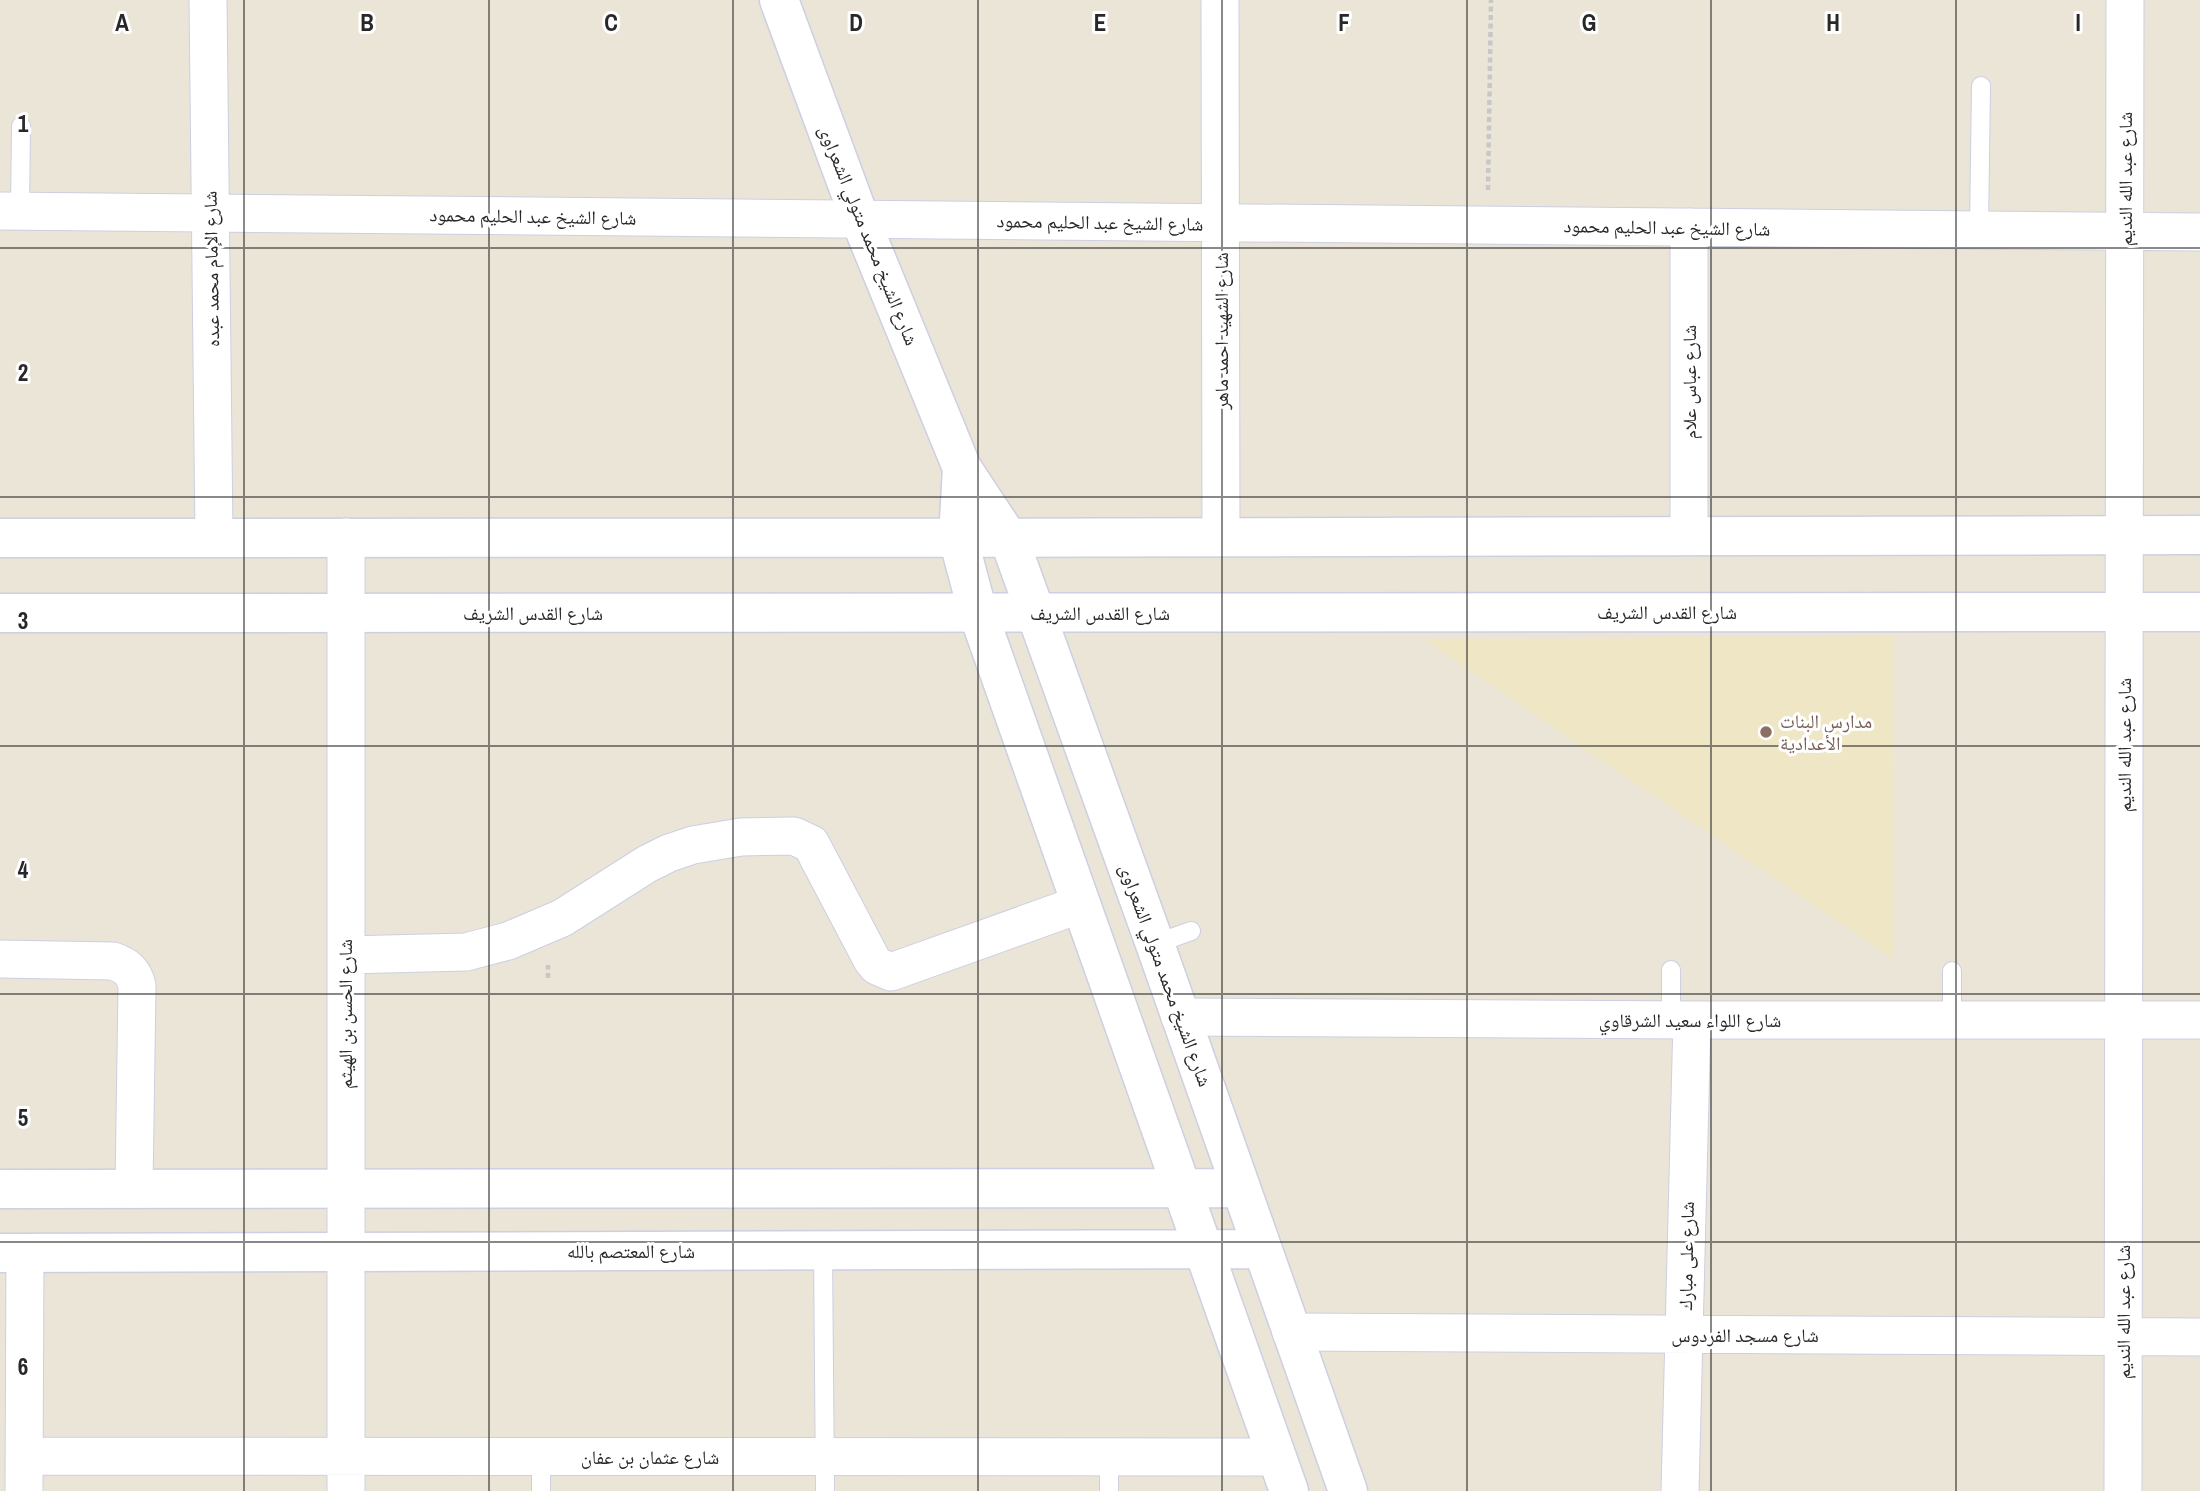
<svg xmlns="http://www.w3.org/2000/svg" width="2200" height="1491" viewBox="0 0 2200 1491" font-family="'Archivo Narrow','Noto Naskh Arabic',sans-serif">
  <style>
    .education { fill: #efe6c6 }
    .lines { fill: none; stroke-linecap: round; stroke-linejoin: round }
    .service-casing { stroke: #cdcfe2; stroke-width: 20 }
    .minor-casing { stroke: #cdcfe2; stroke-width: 39 }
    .tertiary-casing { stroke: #cdcfe2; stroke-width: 41 }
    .secondary-casing { stroke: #cdcfe2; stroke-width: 41 }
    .path { stroke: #c7c7c7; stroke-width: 4.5; stroke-dasharray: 5 3.5; stroke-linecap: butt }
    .service { stroke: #fff; stroke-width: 18 }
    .minor { stroke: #fff; stroke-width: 37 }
    .tertiary { stroke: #fff; stroke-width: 38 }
    .secondary { stroke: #fff; stroke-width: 38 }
    .grid { fill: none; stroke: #282828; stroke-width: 2; stroke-opacity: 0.55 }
    .education-dot { fill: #8d6e63; stroke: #fff; stroke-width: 2.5 }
    .labels { text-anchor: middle; stroke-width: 6; stroke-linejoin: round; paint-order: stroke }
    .street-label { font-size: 19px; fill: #282828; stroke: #fff }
    .education-label { font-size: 19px; fill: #785e54; stroke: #fff; text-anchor: start }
    .grid-label { font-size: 23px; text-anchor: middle; font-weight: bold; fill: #282828; stroke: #fff; stroke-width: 6; stroke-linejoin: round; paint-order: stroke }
  </style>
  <rect width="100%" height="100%" fill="#ebe5d8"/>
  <path class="education" d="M 1893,636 L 1894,960 L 1425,640 Z"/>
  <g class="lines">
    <g class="service-casing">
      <path id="service" d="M 20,211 L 21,126
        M 1979,230 L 1981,86
        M 1155,944 L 1191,931
        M 1952,971 L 1952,1020
        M 1671,1020 L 1671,970
        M 823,1250 L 825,1491
        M 541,1457 L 541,1491
        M 1109,1457 L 1109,1491"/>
    </g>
    <g class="minor-casing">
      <path id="minor" d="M 208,0 L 214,537
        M 1220,0 L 1221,537
        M 0,211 L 2200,232
        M 1689,536 L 1689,227
        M 346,537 L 346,1491
        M 346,955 L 466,952 L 508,941 L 562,918 L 647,864 L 669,853 L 693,845 L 741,837 L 794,836 L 811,844 L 872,960 L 877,966 L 891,972 L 1081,904
        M 0,959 L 113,961 C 127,966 134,972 137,986 L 134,1189
        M 1180,1017 L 1692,1020 L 2200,1020
        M 1291,1332 L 2200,1337
        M 24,1456 L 1276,1457
        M 24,1491 L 25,1253
        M 1680,1491 L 1692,1020
        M 2123,1491 L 2125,0"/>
    </g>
    <g class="tertiary-casing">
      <path id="tertiary" d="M 779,0 L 860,219 L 962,468 L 1009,539 L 1155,944 L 1348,1491
        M 962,468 L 958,538 L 978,613 L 1289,1491
        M 0,1189 L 1241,1188
        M 0,1253 L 1262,1249"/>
    </g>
    <g class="secondary-casing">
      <path id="secondary" d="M 0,538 C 733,540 1467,536 2200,535
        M 0,613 L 2200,612"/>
    </g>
    <path class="path" d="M 1488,190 L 1491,0
      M 548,978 L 548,965"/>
    <use href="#service" class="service"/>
    <use href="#minor" class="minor"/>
    <use href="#tertiary" class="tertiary"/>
    <use href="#secondary" class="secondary"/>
  </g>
  <path class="grid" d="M 244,0 L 244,1491M 489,0 L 489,1491M 733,0 L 733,1491M 978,0 L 978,1491M 1222,0 L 1222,1491M 1467,0 L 1467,1491M 1711,0 L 1711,1491M 1956,0 L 1956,1491M 0,248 L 2200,248M 0,497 L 2200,497M 0,746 L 2200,746M 0,994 L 2200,994M 0,1242 L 2200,1242"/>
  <circle class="education-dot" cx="1766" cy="732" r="7"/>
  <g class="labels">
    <g class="street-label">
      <text transform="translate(2125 179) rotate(-90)" y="7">شارع عبد الله النديم</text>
      <text transform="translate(533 216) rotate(1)" y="7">شارع الشيخ عبد الحليم محمود</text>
      <text transform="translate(1100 222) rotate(1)" y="7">شارع الشيخ عبد الحليم محمود</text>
      <text transform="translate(1667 227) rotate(1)" y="7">شارع الشيخ عبد الحليم محمود</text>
      <text transform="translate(869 235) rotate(68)" y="7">شارع الشيخ محمد متولي الشعراوى</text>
      <text transform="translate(211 269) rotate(-91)" y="7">شارع الإمام محمد عبده</text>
      <text transform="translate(1221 331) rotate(-90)" y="7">شارع الشهيد احمد ماهر</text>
      <text transform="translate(1689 382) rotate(-90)" y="7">شارع عباس علام</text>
      <text x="1667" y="619">شارع القدس الشريف</text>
      <text x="533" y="620">شارع القدس الشريف</text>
      <text x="1100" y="620">شارع القدس الشريف</text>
      <text transform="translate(2124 745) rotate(-90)" y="7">شارع عبد الله النديم</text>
      <text transform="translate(1166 975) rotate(70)" y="7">شارع الشيخ محمد متولي الشعراوى</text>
      <text transform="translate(345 1014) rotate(-90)" y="7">شارع الحسن بن الهيثم</text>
      <text x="1690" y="1027">شارع اللواء سعيد الشرقاوي</text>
      <text x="631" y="1258">شارع المعتصم بالله</text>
      <text transform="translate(1686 1256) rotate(-89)" y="7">شارع على مبارك</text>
      <text transform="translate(2123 1312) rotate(-90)" y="7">شارع عبد الله النديم</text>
      <text x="1745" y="1342">شارع مسجد الفردوس</text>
      <text x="650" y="1464">شارع عثمان بن عفان</text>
    </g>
    <g class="education-label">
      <text x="1780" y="728">مدارس البنات<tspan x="1780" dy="22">الأعدادية</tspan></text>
    </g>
  </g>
  <g class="grid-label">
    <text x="122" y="31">A</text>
    <text x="367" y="31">B</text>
    <text x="611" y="31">C</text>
    <text x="856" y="31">D</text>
    <text x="1100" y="31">E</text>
    <text x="1344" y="31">F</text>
    <text x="1589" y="31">G</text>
    <text x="1833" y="31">H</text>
    <text x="2078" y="31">I</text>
    <text x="23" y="132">1</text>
    <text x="23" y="381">2</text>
    <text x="23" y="629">3</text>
    <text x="23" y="878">4</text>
    <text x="23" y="1126">5</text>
    <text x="23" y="1375">6</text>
  </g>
</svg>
